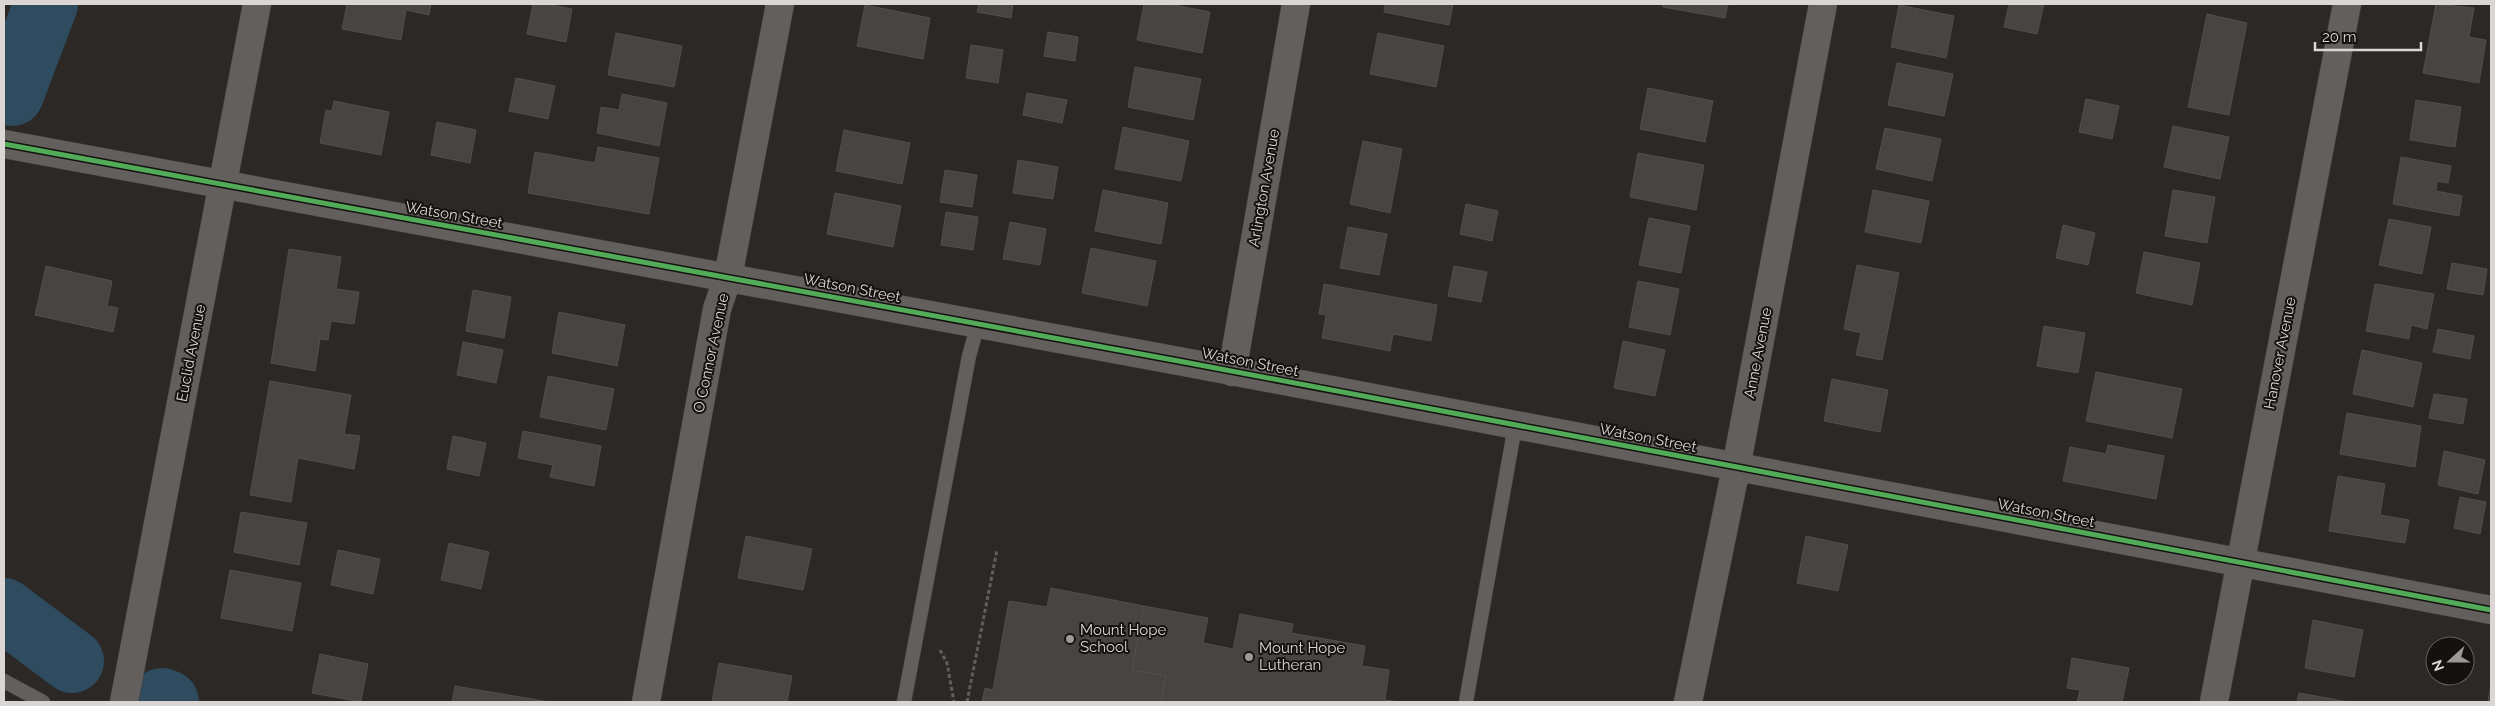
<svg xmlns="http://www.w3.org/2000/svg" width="2495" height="706" viewBox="0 0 2495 706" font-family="Raleway,sans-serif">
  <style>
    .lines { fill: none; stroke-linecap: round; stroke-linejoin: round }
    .river { stroke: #2e4b5f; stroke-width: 64 }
    .building { fill: #474441; stroke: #524e4c }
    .lane-casing { stroke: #484442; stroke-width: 15 }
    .street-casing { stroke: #484442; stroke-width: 29 }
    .path { stroke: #615e5b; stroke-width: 3; stroke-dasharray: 4 2.5; stroke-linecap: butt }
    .lane { stroke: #635f5d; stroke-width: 14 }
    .street { stroke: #635f5d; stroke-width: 28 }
    .cycleway-casing { stroke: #15110f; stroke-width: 8 }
    .cycleway { stroke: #51ab58; stroke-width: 5 }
    .poi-dot { fill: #9e9996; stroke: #15110f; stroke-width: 2 }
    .labels { text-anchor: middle; stroke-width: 4; stroke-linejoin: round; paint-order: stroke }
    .street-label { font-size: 15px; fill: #dbd6d3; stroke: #15110f }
    .poi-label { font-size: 15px; fill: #dbd6d3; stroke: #15110f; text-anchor: start }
  </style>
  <rect width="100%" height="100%" fill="#2c2825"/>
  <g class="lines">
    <path class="river" d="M 12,94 L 46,4
      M 4,610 L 72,661
      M 162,700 L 167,702"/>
  </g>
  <path class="building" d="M 347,4 L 431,4 L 429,15 L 406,10 L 401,40 L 342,29 Z
    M 533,4 L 547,4 L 572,9 L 566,42 L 527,34 Z
    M 979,4 L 1013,4 L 1011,18 L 977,12 Z
    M 1144,4 L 1169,4 L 1210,12 L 1202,53 L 1137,40 Z
    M 1385,4 L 1453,4 L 1449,25 L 1384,12 Z
    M 1663,4 L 1728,4 L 1725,18 L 1663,7 Z
    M 2009,4 L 2044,4 L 2037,34 L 2004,27 Z
    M 2436,4 L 2474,8 L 2469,37 L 2486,40 L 2479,83 L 2423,73 Z
    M 865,5 L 930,18 L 923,59 L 857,46 Z
    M 1899,5 L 1954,16 L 1946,58 L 1891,47 Z
    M 2207,14 L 2247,23 L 2229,115 L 2188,107 Z
    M 1048,32 L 1078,37 L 1075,61 L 1044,56 Z
    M 616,33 L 682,46 L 674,87 L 608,75 Z
    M 1378,33 L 1444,46 L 1436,87 L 1370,74 Z
    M 971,45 L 1003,50 L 998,83 L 966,78 Z
    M 1897,63 L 1953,74 L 1944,116 L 1888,105 Z
    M 1135,67 L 1201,79 L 1193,120 L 1128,107 Z
    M 516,78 L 555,86 L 548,119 L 509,111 Z
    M 1648,88 L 1713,101 L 1705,142 L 1640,129 Z
    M 1027,93 L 1067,100 L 1062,123 L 1023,115 Z
    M 622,94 L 667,103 L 659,146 L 597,133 L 601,107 L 619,110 Z
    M 2086,99 L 2119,106 L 2112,139 L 2079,132 Z
    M 2416,100 L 2461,107 L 2455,147 L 2410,140 Z
    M 334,101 L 389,112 L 381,155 L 320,143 L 326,110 L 332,111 Z
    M 437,122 L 476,130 L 470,163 L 431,155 Z
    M 2173,126 L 2229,137 L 2220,179 L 2164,167 Z
    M 1123,127 L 1189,141 L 1181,181 L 1115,169 Z
    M 1885,128 L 1941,139 L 1932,181 L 1876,169 Z
    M 844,130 L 910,143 L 902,184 L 836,171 Z
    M 1363,141 L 1402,149 L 1390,213 L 1350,204 Z
    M 598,147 L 659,158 L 649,214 L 528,193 L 535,152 L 595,163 Z
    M 1638,153 L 1704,165 L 1696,210 L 1630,197 Z
    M 2401,157 L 2451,166 L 2448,183 L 2437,181 L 2436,191 L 2462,196 L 2459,216 L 2393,204 Z
    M 1018,160 L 1058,167 L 1053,199 L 1013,193 Z
    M 945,170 L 977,175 L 972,207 L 940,202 Z
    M 1103,190 L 1168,203 L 1161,244 L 1095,231 Z
    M 1873,190 L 1929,201 L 1921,243 L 1865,232 Z
    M 2173,190 L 2215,197 L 2207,243 L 2165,236 Z
    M 835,193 L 901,206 L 893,247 L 827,234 Z
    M 1466,204 L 1498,211 L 1492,241 L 1460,234 Z
    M 946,212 L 978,217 L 973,250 L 941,245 Z
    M 1649,218 L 1690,226 L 1681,273 L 1639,265 Z
    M 2389,219 L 2431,227 L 2422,274 L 2379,265 Z
    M 1010,222 L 1046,229 L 1040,265 L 1003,259 Z
    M 2063,225 L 2095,233 L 2088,265 L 2056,258 Z
    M 1348,227 L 1387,234 L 1379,275 L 1340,268 Z
    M 1091,248 L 1156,261 L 1147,306 L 1082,293 Z
    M 289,249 L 341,257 L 336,289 L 359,292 L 354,324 L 331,321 L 328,340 L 320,339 L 315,371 L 271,363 Z
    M 2144,252 L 2200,263 L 2192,305 L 2136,293 Z
    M 2452,263 L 2487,269 L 2483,295 L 2447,289 Z
    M 1857,265 L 1899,273 L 1882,360 L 1856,355 L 1861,333 L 1844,329 Z
    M 46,266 L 112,281 L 107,306 L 118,308 L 113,332 L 35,315 Z
    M 1454,266 L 1487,272 L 1481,302 L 1448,296 Z
    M 1638,281 L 1679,289 L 1670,335 L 1629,327 Z
    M 1324,284 L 1437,305 L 1431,341 L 1393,334 L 1390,351 L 1322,338 L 1326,315 L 1319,314 Z
    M 2375,284 L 2434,294 L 2427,329 L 2411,325 L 2409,339 L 2366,331 Z
    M 473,290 L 511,297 L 504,338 L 466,331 Z
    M 559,312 L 625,325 L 617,366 L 552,353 Z
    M 2044,326 L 2085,333 L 2078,373 L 2037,366 Z
    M 2438,329 L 2474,336 L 2470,359 L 2433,352 Z
    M 1623,341 L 1665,350 L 1655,396 L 1614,388 Z
    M 463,342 L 503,350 L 496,383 L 457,375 Z
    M 2362,350 L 2422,363 L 2413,407 L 2353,394 Z
    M 2096,372 L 2182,389 L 2172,438 L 2086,421 Z
    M 548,376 L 614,389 L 606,430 L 540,417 Z
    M 1832,379 L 1888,390 L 1880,432 L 1824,421 Z
    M 270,381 L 351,395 L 344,434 L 360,436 L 354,469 L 298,458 L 291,502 L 250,495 Z
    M 2434,394 L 2467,399 L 2463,424 L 2429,418 Z
    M 2347,413 L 2421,426 L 2415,467 L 2340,454 Z
    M 523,431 L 601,446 L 594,486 L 550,477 L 553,465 L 518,458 Z
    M 453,436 L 486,443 L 479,476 L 447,469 Z
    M 2108,445 L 2164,456 L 2156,499 L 2063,481 L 2070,447 L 2106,454 Z
    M 2444,451 L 2485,460 L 2478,494 L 2438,485 Z
    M 2338,476 L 2385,484 L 2380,515 L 2409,520 L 2405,543 L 2329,531 Z
    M 2460,497 L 2486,502 L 2480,534 L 2454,528 Z
    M 241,512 L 307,523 L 299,565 L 234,552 Z
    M 746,536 L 812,549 L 803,590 L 738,578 Z
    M 1806,536 L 1848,545 L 1838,591 L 1797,583 Z
    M 449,543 L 489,552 L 481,589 L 441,580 Z
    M 338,550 L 380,559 L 373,594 L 331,585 Z
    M 230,570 L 301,583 L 292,631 L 221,618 Z
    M 1051,588 L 1144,606 L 1132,670 L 1166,676 L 1161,702 L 982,702 L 985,688 L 993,690 L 1009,601 L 1047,607 Z
    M 1144,606 L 1208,618 L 1203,643 L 1233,649 L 1240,614 L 1293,624 L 1291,633 L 1365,646 L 1362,666 L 1389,670 L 1385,700 L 1399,702 L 1161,702 L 1166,676 L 1132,670 Z
    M 2313,620 L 2363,630 L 2354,677 L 2305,668 Z
    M 320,654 L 368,664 L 361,702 L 312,693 Z
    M 2072,658 L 2129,668 L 2122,702 L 2077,702 L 2080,690 L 2067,688 Z
    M 719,663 L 792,676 L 787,702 L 712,702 Z
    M 2491,684 L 2491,702 L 2488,702 Z
    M 455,686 L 550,702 L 452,702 Z
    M 2299,693 L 2349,702 L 2297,702 Z"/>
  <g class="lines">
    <g class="lane-casing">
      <path id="lane" d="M 4,681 L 43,702
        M 904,702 L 969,356 L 978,324
        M 1466,702 L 1515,426"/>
    </g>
    <g class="street-casing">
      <path id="street" d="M 4,144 L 1184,362 L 2491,610
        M 1232,372 L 1296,4
        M 124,702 L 257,4
        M 646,702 L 717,309 L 728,277 L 780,4
        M 1688,702 L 1736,468 L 1823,4
        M 2214,702 L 2347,4"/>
    </g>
    <path class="path" d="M 940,650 L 947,663 L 954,702
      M 967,702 L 997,550"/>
    <use href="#lane" class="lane"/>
    <use href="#street" class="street"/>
    <g class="cycleway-casing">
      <path id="cycleway" d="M 4,144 L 1184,362 L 2491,610"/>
    </g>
    <use href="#cycleway" class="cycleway"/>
  </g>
  <g class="poi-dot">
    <circle cx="1070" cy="639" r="5"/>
    <circle cx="1249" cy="657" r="5"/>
  </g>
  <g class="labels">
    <g class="street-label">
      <text transform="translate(1264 188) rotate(-80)" y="5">Arlington Avenue</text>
      <text transform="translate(454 215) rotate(10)" y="5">Watson Street</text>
      <text transform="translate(852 288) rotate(11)" y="5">Watson Street</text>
      <text transform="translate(191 353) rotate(-79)" y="5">Euclid Avenue</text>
      <text transform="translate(711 353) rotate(-78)" y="5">O Connor Avenue</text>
      <text transform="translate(1758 353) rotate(-79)" y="5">Anne Avenue</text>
      <text transform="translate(2280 353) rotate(-79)" y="5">Hanover Avenue</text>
      <text transform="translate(1250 362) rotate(11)" y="5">Watson Street</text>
      <text transform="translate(1648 438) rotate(11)" y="5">Watson Street</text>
      <text transform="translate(2046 513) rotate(11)" y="5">Watson Street</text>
    </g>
    <g class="poi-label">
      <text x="1080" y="635">Mount Hope<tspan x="1080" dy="17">School</tspan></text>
      <text x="1259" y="653">Mount Hope<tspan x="1259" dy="17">Lutheran</tspan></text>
    </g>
  </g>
  <rect width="2495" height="706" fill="none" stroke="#dbd6d3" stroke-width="10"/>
  <g transform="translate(2450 661) rotate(249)"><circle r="24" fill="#15110f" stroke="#64605d"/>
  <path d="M0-4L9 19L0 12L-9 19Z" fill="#9e9996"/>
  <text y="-8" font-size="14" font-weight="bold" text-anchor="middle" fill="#dbd6d3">N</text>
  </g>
  <path d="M2315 42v8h106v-8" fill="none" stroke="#dbd6d3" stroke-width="2.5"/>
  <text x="2322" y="42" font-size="15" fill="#dbd6d3" stroke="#15110f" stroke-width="4" paint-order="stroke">20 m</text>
</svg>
